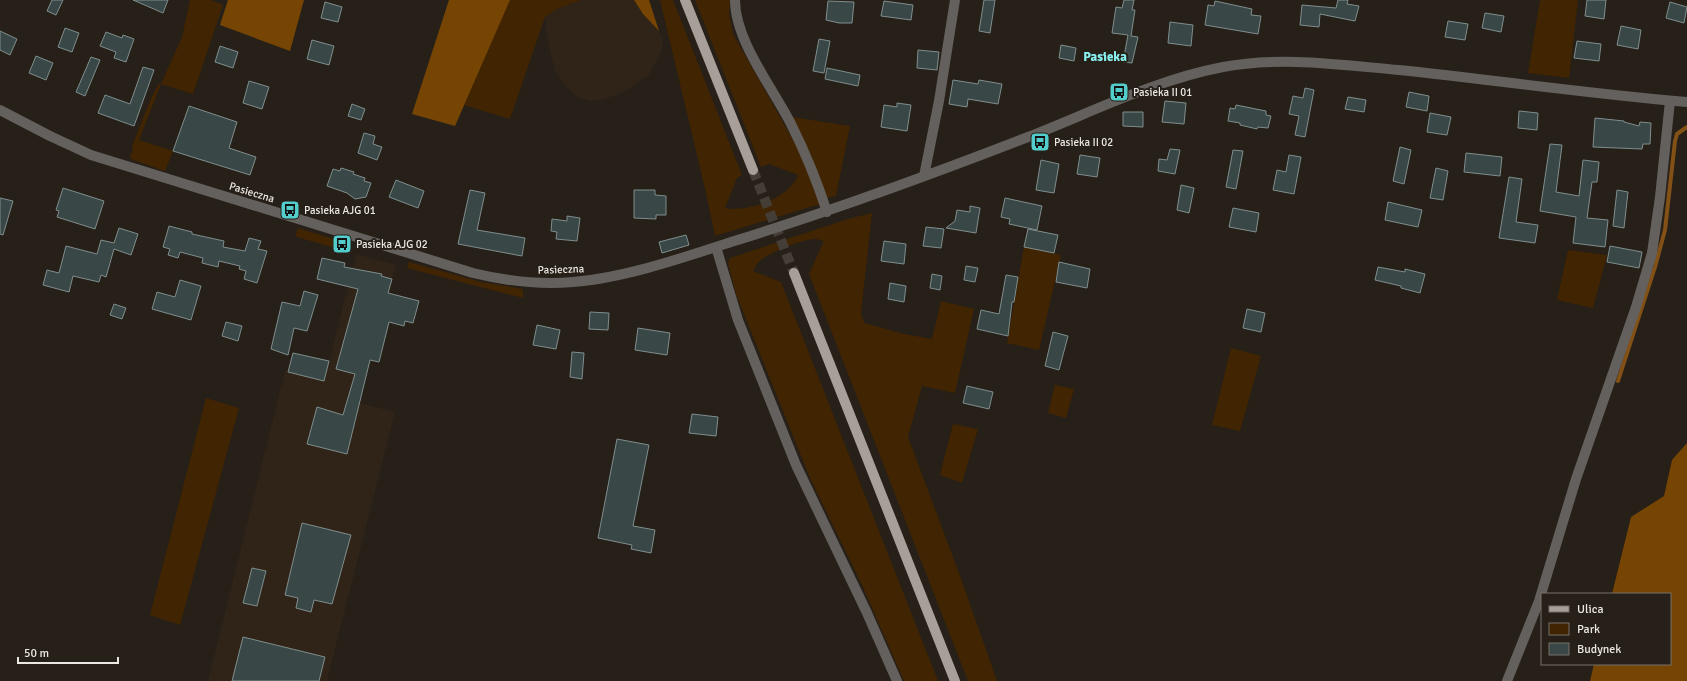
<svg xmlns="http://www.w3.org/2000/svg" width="1687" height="681" viewBox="0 0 1687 681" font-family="Signika,sans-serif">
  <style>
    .built { fill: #302418 }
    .green { fill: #412401 }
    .forest { fill: #774503 }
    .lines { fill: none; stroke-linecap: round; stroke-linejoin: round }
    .stream { stroke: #835116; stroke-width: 4 }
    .building { fill: #3a4747; stroke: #7f8e8d }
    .major-tunnel { stroke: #453e37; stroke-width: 10; stroke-dasharray: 10 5; stroke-linecap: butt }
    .minor { stroke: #64605d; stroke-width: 10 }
    .major { stroke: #a8a098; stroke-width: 10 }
    .labels { text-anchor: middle; stroke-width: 4; stroke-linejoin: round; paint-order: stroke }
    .poi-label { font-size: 11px; fill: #ece7e2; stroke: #272019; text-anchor: start }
    .street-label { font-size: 11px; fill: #ece7e2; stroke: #272019 }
    .quarter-label { font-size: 13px; font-weight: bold; fill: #87f2f0; stroke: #272019 }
  </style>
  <rect width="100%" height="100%" fill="#272019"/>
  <path class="built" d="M 581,0 L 634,0 L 643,14 L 659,31 L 663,40 L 661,52 L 649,75 L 622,93 L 601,100 L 590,101 L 578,97 L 566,87 L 555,71 L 547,37 L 545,17 L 557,9 Z
    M 356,254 L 396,265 L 373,355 L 371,355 L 360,403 L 395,412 L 327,681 L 208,681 L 285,371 L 324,381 Z"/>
  <path class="green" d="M 190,0 L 211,0 L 223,5 L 193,94 L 161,84 L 139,140 L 173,151 L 165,171 L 133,160 L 130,157 L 133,149 L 132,146 L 152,96 L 158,85 L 161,84 L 182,37 Z
    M 510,0 L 581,0 L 557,9 L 545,17 L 510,119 L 464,105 Z
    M 660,0 L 673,0 L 742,175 L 737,178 L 725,208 C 747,213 790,198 798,175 L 769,164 L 761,167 L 695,0 L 730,0 L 729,14 L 733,34 L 803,158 L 820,204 L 715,236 L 706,193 Z
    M 1540,0 L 1578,0 L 1569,78 L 1528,73 Z
    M 792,117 L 850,126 L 836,196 L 827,198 L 811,155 Z
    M 872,213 L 861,313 L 864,323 L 904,334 L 932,339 L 941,301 L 974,309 L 955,393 L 922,386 L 908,437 L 959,573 L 997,681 L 968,681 L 809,274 L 824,241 C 822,241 818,239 815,239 C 803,239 772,252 762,259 C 758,262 755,266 753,271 L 781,282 L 938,681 L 904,681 L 863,587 L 810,478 L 736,294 L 728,263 L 730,258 L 848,219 Z
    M 298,228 L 347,243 L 350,246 L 349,252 L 297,237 L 296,234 Z
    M 1024,247 L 1061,255 L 1039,350 L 1007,343 Z
    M 1568,250 L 1607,255 L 1593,308 L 1557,300 Z
    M 409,262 L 481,282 L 523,289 L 523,298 L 407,268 Z
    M 1231,348 L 1261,356 L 1240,431 L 1212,425 Z
    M 1055,385 L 1074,389 L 1066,418 L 1048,413 Z
    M 206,398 L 239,408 L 180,625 L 150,615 Z
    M 953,424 L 978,429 L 962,483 L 940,475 Z"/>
  <path class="forest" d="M 228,0 L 304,0 L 290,51 L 220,25 Z
    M 449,0 L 510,0 L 455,126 L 412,114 Z
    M 634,0 L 649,0 L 659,31 L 643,14 Z
    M 1687,443 L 1687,681 L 1590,681 L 1594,664 L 1670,664 L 1670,594 L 1612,594 L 1631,517 L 1664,496 L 1672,460 Z"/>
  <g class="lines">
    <path class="stream" d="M 1618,381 L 1655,267 L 1665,230 L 1675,141 L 1677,134 L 1687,127"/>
  </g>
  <path class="building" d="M 52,0 L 63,0 L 56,15 L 47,11 Z
    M 133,0 L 168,0 L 163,13 Z
    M 984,0 L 995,0 L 990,33 L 979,31 Z
    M 1124,0 L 1134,0 L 1132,10 L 1135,10 L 1131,36 L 1138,37 L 1132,63 L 1123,62 L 1128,35 L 1112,33 L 1116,7 L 1122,8 Z
    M 1338,0 L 1348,0 L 1347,4 L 1359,6 L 1355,21 L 1320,14 L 1319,27 L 1300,25 L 1302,5 L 1336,8 Z
    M 1587,0 L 1606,0 L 1604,19 L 1585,16 Z
    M 828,1 L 854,2 L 852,23 L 839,23 L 826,20 Z
    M 884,1 L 913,5 L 911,20 L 881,16 Z
    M 1215,1 L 1252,9 L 1251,15 L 1261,16 L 1258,34 L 1205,25 L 1208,5 L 1214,6 Z
    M 325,2 L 342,7 L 338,22 L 321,18 Z
    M 1670,2 L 1687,7 L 1684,23 L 1666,18 Z
    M 1485,13 L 1504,16 L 1501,32 L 1482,28 Z
    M 1448,21 L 1468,24 L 1465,40 L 1445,37 Z
    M 1170,22 L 1193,25 L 1191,46 L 1168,43 Z
    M 1621,26 L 1641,30 L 1638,49 L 1617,45 Z
    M 65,28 L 79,33 L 72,52 L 58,47 Z
    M 0,31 L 17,39 L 10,55 L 0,50 Z
    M 106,32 L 122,38 L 123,35 L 134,39 L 126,62 L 114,58 L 116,52 L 100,46 Z
    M 819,39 L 830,41 L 824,73 L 813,71 Z
    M 312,40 L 334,46 L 329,65 L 307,59 Z
    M 1577,41 L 1601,44 L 1599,61 L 1574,58 Z
    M 1061,45 L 1076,48 L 1074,61 L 1059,58 Z
    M 220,46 L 238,52 L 233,68 L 215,62 Z
    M 918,50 L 939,52 L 937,70 L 917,68 Z
    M 36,56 L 53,63 L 46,80 L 29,73 Z
    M 91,57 L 100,60 L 85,96 L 76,92 Z
    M 143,67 L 154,70 L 134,126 L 98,113 L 105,95 L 130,104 Z
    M 827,68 L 860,75 L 858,86 L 825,79 Z
    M 953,80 L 978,84 L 979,80 L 1002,84 L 998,104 L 968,99 L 967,107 L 949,104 Z
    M 249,81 L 269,87 L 262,109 L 243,103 Z
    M 1305,88 L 1314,90 L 1305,137 L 1295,135 L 1299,116 L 1289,114 L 1293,96 L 1303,98 Z
    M 1409,92 L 1429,96 L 1427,111 L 1406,107 Z
    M 1348,97 L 1366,100 L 1364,112 L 1345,109 Z
    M 1165,101 L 1186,103 L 1184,124 L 1162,122 Z
    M 897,103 L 911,105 L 907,131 L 881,127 L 884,105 L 897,107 Z
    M 352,104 L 365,109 L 361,120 L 348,116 Z
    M 1236,105 L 1266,111 L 1266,115 L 1271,116 L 1268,128 L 1258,127 L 1257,129 L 1240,125 L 1240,123 L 1228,121 L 1230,108 L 1235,109 Z
    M 189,106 L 237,122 L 229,148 L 256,157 L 250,175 L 173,151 Z
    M 1519,111 L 1538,113 L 1537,130 L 1518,128 Z
    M 1123,112 L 1143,112 L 1143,127 L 1123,126 Z
    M 1430,113 L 1451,117 L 1447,135 L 1427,132 Z
    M 1595,118 L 1624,121 L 1624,122 L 1639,126 L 1640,122 L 1651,123 L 1650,144 L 1643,144 L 1642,149 L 1593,147 Z
    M 364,133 L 375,136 L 373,144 L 382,147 L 377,160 L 358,153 Z
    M 1550,144 L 1562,145 L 1556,192 L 1579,196 L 1583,160 L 1599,162 L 1597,182 L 1592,182 L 1587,218 L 1608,220 L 1605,247 L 1573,243 L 1576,217 L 1540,211 Z
    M 1400,147 L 1411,150 L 1404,184 L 1393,181 Z
    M 1170,149 L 1180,150 L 1175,174 L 1158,171 L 1159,159 L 1167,160 Z
    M 1233,150 L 1243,151 L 1236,189 L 1226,187 Z
    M 1466,153 L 1502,157 L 1500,176 L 1464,172 Z
    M 1080,155 L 1100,158 L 1097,177 L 1077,174 Z
    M 1289,155 L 1301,157 L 1294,194 L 1273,190 L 1277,170 L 1286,172 Z
    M 1041,160 L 1059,164 L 1054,193 L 1036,190 Z
    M 341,168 L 354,172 L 353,174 L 365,178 L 364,181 L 371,183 L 366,197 L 355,199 L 347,193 L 327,186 L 333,169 L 340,171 Z
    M 1436,168 L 1448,171 L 1443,200 L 1430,198 Z
    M 1509,177 L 1522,179 L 1516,222 L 1538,225 L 1535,243 L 1499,238 Z
    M 396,180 L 424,191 L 418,208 L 389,197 Z
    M 1181,185 L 1194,188 L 1189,213 L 1177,210 Z
    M 63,188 L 104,201 L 95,229 L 57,217 L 59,211 L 56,210 Z
    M 470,190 L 485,193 L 477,230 L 525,238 L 522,256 L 458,244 Z
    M 634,190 L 655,190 L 655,195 L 666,196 L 666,215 L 656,215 L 656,219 L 634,218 Z
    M 1617,190 L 1628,192 L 1624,228 L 1613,226 Z
    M 0,198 L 13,201 L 3,235 L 0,234 Z
    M 1005,198 L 1042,206 L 1037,230 L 1009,224 L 1010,219 L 1001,217 Z
    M 1388,202 L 1422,210 L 1418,227 L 1385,220 Z
    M 970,206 L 980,208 L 976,233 L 946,228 L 955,221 L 957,210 L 970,212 Z
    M 1233,208 L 1259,213 L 1256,232 L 1229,227 Z
    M 567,216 L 580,218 L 577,241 L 556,239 L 557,232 L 551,231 L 552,219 L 567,221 Z
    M 169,226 L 192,232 L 192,234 L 224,241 L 223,247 L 245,251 L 249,238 L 261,241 L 258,249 L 267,251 L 257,283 L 244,279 L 246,271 L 239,269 L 240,266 L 219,261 L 218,267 L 202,263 L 203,258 L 180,252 L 178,258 L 168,255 L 170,249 L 163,247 Z
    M 926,227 L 944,229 L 941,248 L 923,246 Z
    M 119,228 L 138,234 L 131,255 L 114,249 L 106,277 L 101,275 L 99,282 L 73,276 L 69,292 L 43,285 L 47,270 L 59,273 L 66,246 L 97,254 L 101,240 L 114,243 Z
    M 1028,229 L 1058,235 L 1054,253 L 1024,247 Z
    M 686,235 L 689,245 L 662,253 L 659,242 Z
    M 884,241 L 906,244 L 904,264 L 881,261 Z
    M 1610,246 L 1642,252 L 1639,268 L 1607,262 Z
    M 322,258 L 345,263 L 344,267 L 382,274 L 381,276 L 392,279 L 388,293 L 419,301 L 413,323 L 405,321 L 404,326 L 389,322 L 379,362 L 370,360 L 347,454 L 307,444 L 317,407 L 343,415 L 355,374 L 336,369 L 358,289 L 317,279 Z
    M 1059,262 L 1090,269 L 1087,288 L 1056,282 Z
    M 966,266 L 978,268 L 975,282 L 964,280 Z
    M 1378,267 L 1405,272 L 1405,269 L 1425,274 L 1420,293 L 1401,288 L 1401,286 L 1375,280 Z
    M 932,274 L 942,276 L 940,290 L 930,288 Z
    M 1006,275 L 1018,277 L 1014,302 L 1012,302 L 1008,336 L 977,329 L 981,310 L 999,314 Z
    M 180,280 L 201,286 L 191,320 L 152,309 L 157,292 L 175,297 Z
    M 890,283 L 906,286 L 904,302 L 888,299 Z
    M 304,291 L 318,295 L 307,331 L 294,328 L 288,355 L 271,349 L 282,302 L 300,306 Z
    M 114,304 L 126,308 L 122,319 L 110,315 Z
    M 1247,309 L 1265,313 L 1261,332 L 1243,328 Z
    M 590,312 L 609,313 L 608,330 L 589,329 Z
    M 226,322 L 242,326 L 238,341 L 222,336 Z
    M 537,325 L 560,330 L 556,349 L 533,345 Z
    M 638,328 L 670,333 L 667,355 L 635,350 Z
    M 1053,332 L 1068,336 L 1059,370 L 1045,366 Z
    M 572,352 L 584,353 L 582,379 L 570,377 Z
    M 293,353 L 329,361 L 324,381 L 288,372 Z
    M 967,386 L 993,392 L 989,409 L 963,403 Z
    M 692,414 L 718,417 L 716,436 L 689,433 Z
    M 617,439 L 649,445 L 633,526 L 655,530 L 651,553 L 631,549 L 632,545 L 598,538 Z
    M 302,523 L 351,535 L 332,604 L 314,600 L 311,612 L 296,608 L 298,598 L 285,595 Z
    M 252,568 L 266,571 L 257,606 L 243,603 Z
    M 243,637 L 325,657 L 319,681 L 232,681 Z"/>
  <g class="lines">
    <path class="major-tunnel" d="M 753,170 L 794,273"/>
    <path class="minor" d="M 735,0 C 735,41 773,88 791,124 C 805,152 817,181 827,212
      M 0,110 L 50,136 L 91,155 L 473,273 C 506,281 539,285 573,282 C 624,278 682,258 731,242 C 832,211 930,175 1028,137 C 1092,112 1155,80 1223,67 C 1281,56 1341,65 1399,70 C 1495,80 1591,94 1687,102
      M 924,176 L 939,101 L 955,0
      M 716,247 L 738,320 L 796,465 L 867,613 L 897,681
      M 1507,681 L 1539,601 L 1576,479 L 1636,307 L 1652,253 L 1660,197 L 1670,101"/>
    <path class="major" d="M 685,0 L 753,170
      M 794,273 L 955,681"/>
  </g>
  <defs>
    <g id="bus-square" transform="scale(1)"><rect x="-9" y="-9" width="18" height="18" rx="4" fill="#53cdcb" stroke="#272019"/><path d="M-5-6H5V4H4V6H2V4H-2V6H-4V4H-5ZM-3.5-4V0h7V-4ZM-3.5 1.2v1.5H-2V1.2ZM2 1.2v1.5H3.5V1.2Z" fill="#111"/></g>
  </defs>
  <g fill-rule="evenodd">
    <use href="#bus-square" x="1119" y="92"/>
    <use href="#bus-square" x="1040" y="142"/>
    <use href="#bus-square" x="290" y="210"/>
    <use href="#bus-square" x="342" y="244"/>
  </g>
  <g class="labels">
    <g class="poi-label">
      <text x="1133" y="96">Pasieka II 01</text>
      <text x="1054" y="146">Pasieka II 02</text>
      <text x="304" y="214">Pasieka AJG 01</text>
      <text x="356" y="248">Pasieka AJG 02</text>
    </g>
    <g class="street-label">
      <text transform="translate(252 192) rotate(17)" y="4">Pasieczna</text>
      <text transform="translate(561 269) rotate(-2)" y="4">Pasieczna</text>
    </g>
    <g class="quarter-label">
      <text x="1105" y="61">Pasieka</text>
    </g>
  </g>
  <rect x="1541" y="593" width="130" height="72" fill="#272019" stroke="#767069"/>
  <rect x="1549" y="606" width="20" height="6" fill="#a8a098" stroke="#767069"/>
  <text x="1577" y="613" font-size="12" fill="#ece7e2">Ulica</text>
  <rect x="1549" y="623" width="20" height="12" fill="#412401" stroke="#767069"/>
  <text x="1577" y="633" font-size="12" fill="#ece7e2">Park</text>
  <rect x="1549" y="643" width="20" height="12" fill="#3a4747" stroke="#767069"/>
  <text x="1577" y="653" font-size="12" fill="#ece7e2">Budynek</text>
  <path d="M18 657v6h100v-6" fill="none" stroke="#ece7e2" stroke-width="2"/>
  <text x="24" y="657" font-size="12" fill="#ece7e2" stroke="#272019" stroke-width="3" paint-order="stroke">50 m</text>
</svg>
